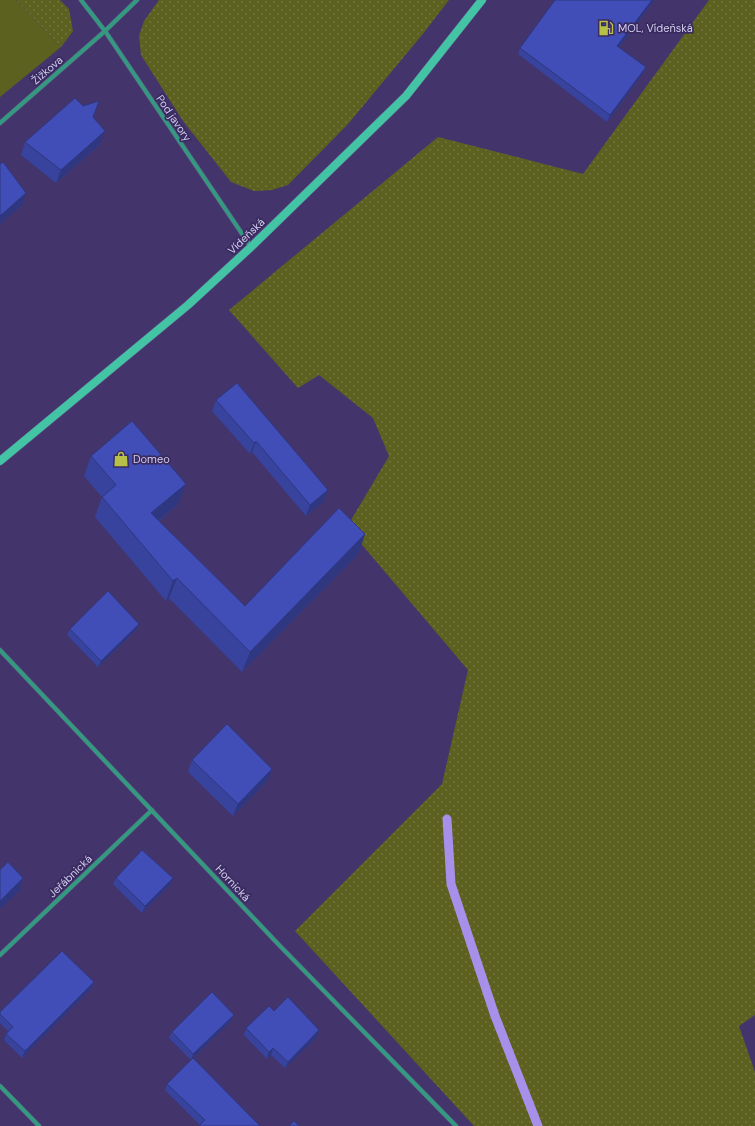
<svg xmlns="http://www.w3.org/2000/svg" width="755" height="1126" viewBox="0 0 755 1126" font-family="'DM Sans',sans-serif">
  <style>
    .grass { fill: url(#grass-dots) }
    .garden { fill: #5c611f }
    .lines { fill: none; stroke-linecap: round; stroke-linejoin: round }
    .stream { stroke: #a790ea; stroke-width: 9 }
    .minor-casing { stroke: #605386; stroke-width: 5 }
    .secondary-casing { stroke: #605386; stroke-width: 9 }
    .minor { stroke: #339a80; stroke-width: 4 }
    .secondary { stroke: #43c5a5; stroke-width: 8 }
    .wall { fill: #38439d }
    .shaded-wall { fill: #2e3780 }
    .building { fill: #414eb7; stroke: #2e3780 }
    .labels { text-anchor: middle; stroke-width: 3.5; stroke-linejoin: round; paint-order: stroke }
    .poi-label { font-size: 11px; fill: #d2cced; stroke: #392b60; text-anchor: start }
    .street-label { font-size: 11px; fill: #d2cced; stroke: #392b60 }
  </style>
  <defs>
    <pattern id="grass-dots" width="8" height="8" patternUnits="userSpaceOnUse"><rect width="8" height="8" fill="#5c611f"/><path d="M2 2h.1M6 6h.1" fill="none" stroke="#727640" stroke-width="1.8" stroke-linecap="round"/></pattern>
  </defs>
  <rect width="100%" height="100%" fill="#43356c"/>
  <path class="grass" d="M 16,0 L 60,0 L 69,9 L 73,31 L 61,47 Z
    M 159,0 L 449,0 L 422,35 L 348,124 L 288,185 L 272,190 L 254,191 L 231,182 L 183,121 L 141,55 L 139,36 L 144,21 Z
    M 709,0 L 755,0 L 755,1015 L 739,1026 L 755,1072 L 755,1126 L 474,1126 L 295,931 L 442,784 L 468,670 L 347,527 L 389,456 L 373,418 L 319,375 L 298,388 L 229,310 L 438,137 L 583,174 Z"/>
  <path class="garden" d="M 0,0 L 16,0 L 61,47 L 0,97 Z"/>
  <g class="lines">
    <path class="stream" d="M 447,819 L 451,884 L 495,1016 L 538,1126"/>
    <g class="minor-casing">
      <path id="minor" d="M 81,0 L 105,31 L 251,247
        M 0,123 L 105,31 L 137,0
        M 0,650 L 280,946 L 456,1126
        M 0,955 L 152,810
        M 0,1086 L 39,1126"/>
    </g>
    <g class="secondary-casing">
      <path id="secondary" d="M 0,461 L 188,305 L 251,247 L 406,96 L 482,0"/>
    </g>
    <use href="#minor" class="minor"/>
    <use href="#secondary" class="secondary"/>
  </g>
  <path class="wall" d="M 555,0 L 654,0 L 619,47 L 646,67 L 643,73 L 607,122 L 518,54 L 520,48 Z
    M 93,117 L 100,144 L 56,183 L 21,155 L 25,142 Z
    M 216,400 L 328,490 L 324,501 L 306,516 L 252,452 L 250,454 L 212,411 Z
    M 91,456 L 178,504 L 159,521 L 245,606 L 365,534 L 358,554 L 242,672 L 169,598 L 166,601 L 95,517 L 102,497 L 84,476 Z
    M 139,624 L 136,630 L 98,667 L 67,635 L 70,629 Z
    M 192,760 L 272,769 L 267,781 L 233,816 L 188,772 Z
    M 116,878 L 170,885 L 142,913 L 113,884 Z
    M 94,982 L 91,989 L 22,1058 L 4,1040 L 6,1034 L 9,1032 L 0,1023 L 0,1012 Z
    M 274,1011 L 317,1037 L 285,1068 L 271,1055 L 267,1059 L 244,1035 L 246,1028 Z
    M 231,1021 L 193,1058 L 260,1126 L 200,1125 L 165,1090 L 167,1084 L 191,1060 L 169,1038 L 172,1032 Z"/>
  <path class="shaded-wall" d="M 652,0 L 654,0 L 615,52 L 617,46 Z
    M 646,67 L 643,73 L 607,122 L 610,115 Z
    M 105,131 L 100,144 L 56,183 L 61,170 Z
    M 26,193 L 22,205 L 0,224 L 0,216 Z
    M 256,441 L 252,452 L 250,454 L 254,443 Z
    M 186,484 L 178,504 L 144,533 L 151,513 Z
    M 328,490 L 324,501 L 306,516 L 310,505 Z
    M 365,534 L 358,554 L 242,672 L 250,652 Z
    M 177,578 L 169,598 L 166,601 L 173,581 Z
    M 139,624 L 136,630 L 98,667 L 101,661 Z
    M 272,769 L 267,781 L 233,816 L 238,804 Z
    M 23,878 L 19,891 L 0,909 L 0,901 Z
    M 173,878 L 170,885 L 142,913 L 145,906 Z
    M 94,982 L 91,989 L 22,1058 L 25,1051 Z
    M 234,1015 L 231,1021 L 191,1060 L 193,1054 Z
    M 319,1030 L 317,1037 L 285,1068 L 288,1062 Z
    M 273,1048 L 271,1055 L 267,1059 L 269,1052 Z"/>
  <path class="building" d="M 555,0 L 652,0 L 617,46 L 646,67 L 610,115 L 520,48 Z
    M 75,98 L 83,106 L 99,101 L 93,117 L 105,131 L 61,170 L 25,142 Z
    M 3,162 L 26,193 L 0,216 L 0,164 Z
    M 237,383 L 328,490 L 310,505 L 256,441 L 254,443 L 216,400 Z
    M 132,421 L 186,484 L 151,513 L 245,606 L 339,508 L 365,534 L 250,652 L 177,578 L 173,581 L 102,497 L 116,485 L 91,456 Z
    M 108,591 L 139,624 L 101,661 L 70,629 Z
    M 227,724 L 272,769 L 238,804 L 192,760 Z
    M 142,850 L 173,878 L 145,906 L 116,878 Z
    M 8,862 L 23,878 L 0,901 L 0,870 Z
    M 62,951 L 94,982 L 25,1051 L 6,1034 L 13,1027 L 0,1014 L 0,1012 Z
    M 212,992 L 234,1015 L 193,1054 L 172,1032 Z
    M 288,997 L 319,1030 L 288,1062 L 273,1048 L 269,1052 L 246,1028 L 269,1006 L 274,1011 Z
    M 193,1058 L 260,1126 L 199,1126 L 205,1120 L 167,1084 Z
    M 294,1121 L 299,1126 L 289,1126 Z"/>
  <defs>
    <g id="fuel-bare" transform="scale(1.2)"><path d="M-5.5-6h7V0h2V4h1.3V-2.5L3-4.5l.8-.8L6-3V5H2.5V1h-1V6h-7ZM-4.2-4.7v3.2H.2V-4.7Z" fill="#b8c147" stroke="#392b60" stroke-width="2.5" paint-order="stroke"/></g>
    <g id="shop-bare" transform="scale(1.2)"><path d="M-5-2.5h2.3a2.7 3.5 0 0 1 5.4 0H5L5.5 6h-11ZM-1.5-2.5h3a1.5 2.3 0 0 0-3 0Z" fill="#b8c147" stroke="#392b60" stroke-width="2.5" paint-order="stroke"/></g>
  </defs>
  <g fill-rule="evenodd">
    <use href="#fuel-bare" x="606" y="28"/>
    <use href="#shop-bare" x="121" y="459"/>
  </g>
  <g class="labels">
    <g class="poi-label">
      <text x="618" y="32">MOL, Vídeňská</text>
      <text x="133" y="463">Domeo</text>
    </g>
    <g class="street-label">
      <text transform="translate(47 70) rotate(-41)" y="4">Žižkova</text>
      <text transform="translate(174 118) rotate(56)" y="4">Pod javory</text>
      <text transform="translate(246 236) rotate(-44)" y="4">Vídeňská</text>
      <text transform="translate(70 876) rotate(-44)" y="4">Jeřábnická</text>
      <text transform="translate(233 883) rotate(47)" y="4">Hornická</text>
    </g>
  </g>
</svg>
